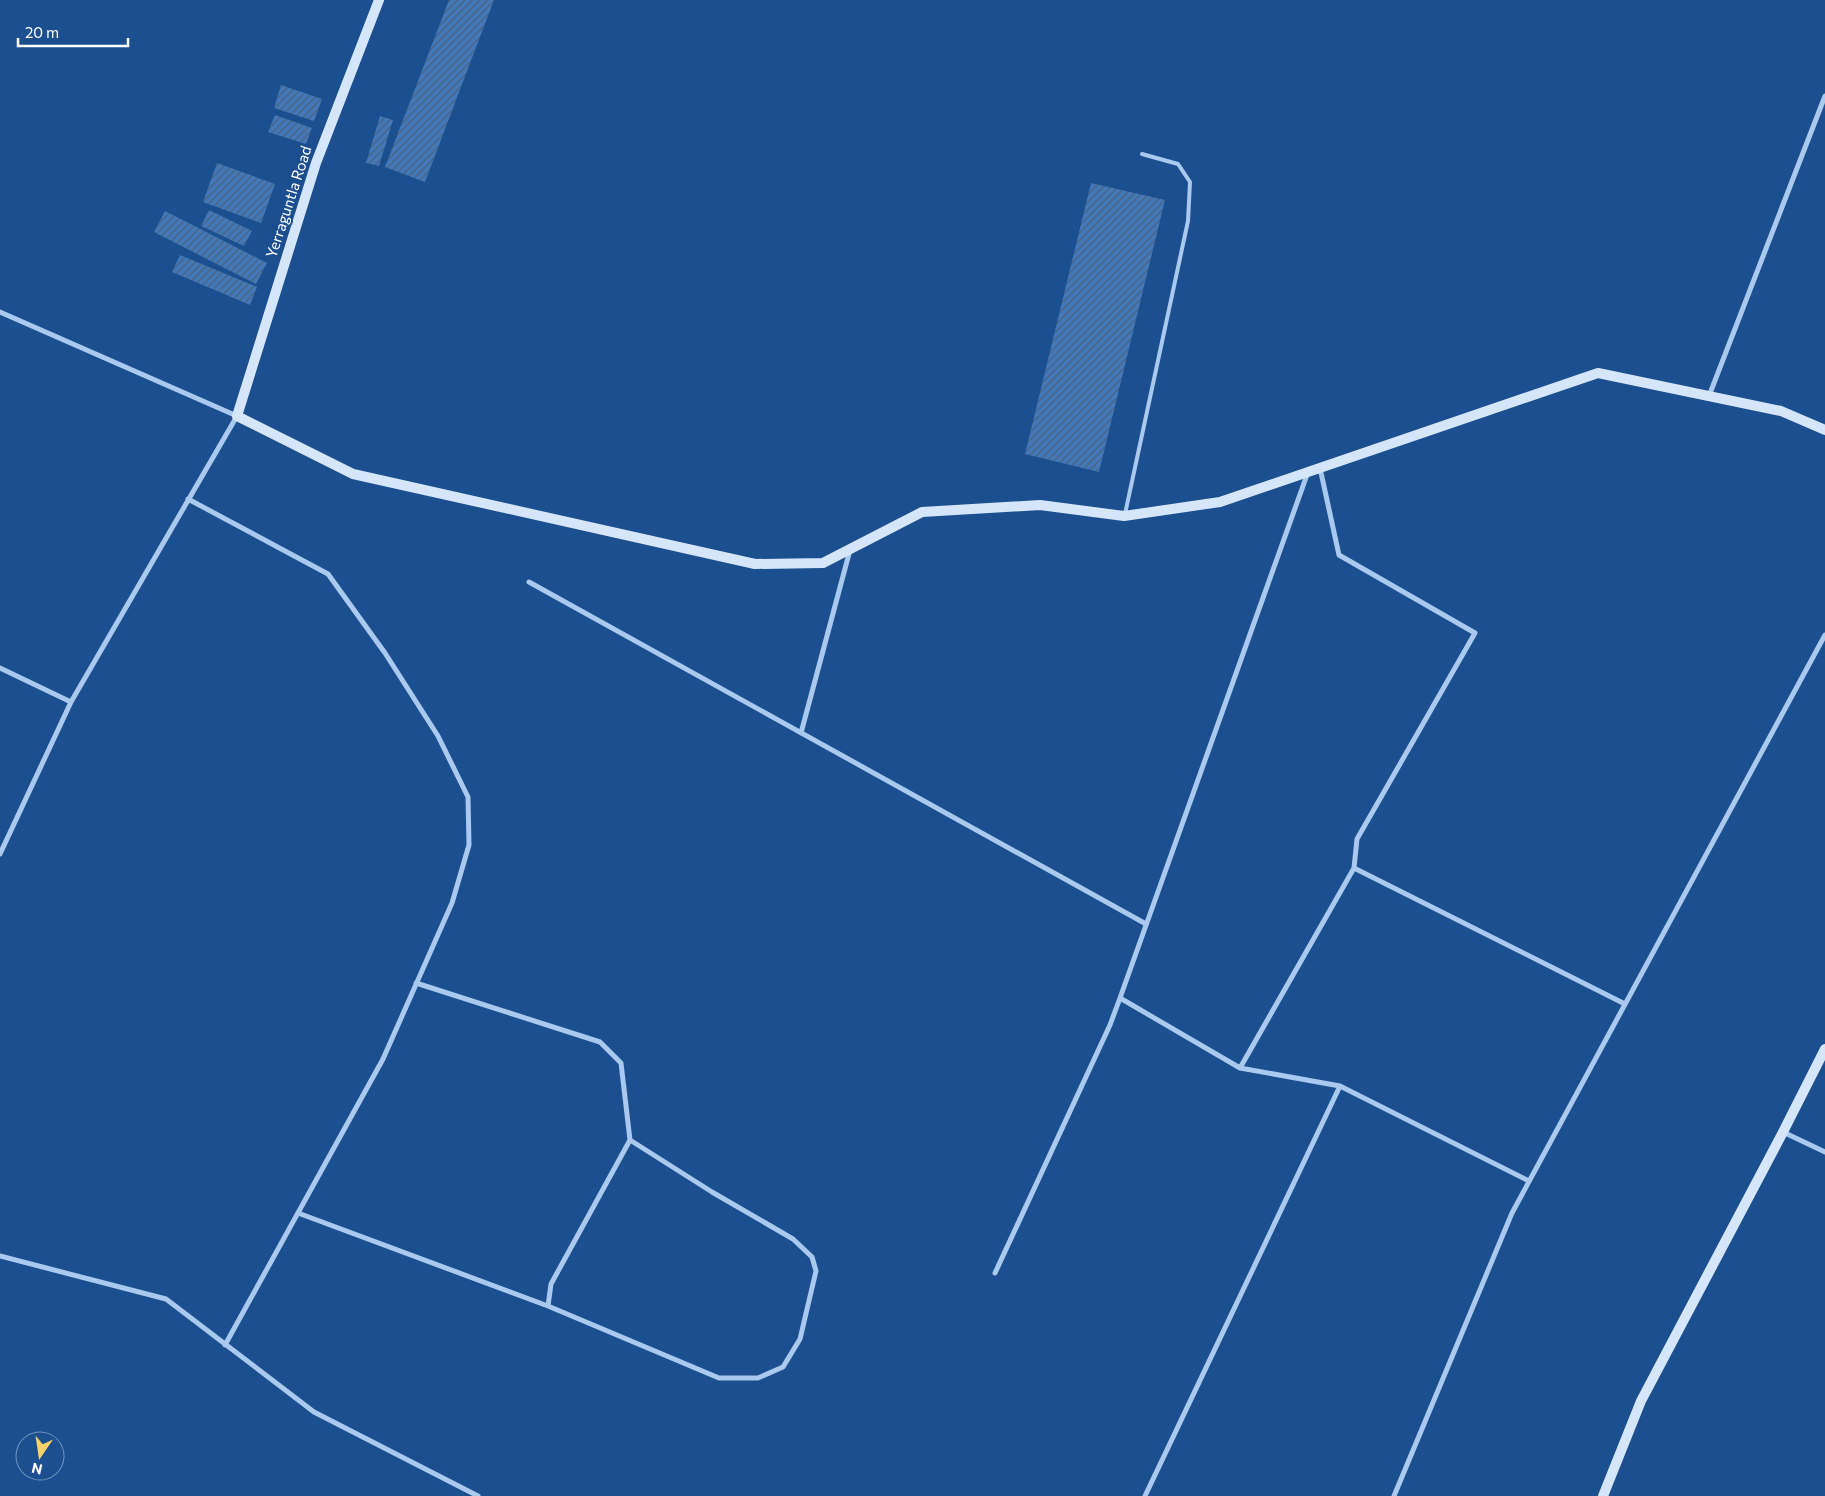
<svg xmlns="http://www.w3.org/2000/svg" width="1825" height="1496" viewBox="0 0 1825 1496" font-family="Commissioner,sans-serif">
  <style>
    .building { fill: url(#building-hatch) }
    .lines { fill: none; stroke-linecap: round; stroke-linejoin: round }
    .lane { stroke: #a9c9ee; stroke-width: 4 }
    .street { stroke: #a9c9ee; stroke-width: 5 }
    .secondary { stroke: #d6e6fa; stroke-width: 10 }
    .labels { text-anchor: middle; stroke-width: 4; stroke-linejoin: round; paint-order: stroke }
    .street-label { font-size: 15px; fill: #fff; stroke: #1b4f8f }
  </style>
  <defs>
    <pattern id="building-hatch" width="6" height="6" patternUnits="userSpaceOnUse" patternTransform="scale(1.25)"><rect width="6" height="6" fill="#4478b7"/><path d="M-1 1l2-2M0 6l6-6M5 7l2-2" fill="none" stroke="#486282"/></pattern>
  </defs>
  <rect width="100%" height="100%" fill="#1b4f8f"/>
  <path class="building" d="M 449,0 L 494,0 L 425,182 L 385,167 Z
    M 281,85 L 322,99 L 314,121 L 274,108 Z
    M 275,115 L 312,128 L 306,144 L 268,132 Z
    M 380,116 L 393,120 L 379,166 L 366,163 Z
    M 217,163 L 275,184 L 261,223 L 203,202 Z
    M 1091,183 L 1165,200 L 1099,472 L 1025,454 Z
    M 209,210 L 252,231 L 244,246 L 201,226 Z
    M 165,211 L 267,263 L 256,284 L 154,232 Z
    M 180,255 L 257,287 L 250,305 L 172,272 Z"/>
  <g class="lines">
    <path class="lane" d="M 1125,514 L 1188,221 L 1190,182 L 1178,164 L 1142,154"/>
    <path class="street" d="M 0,312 L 237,416 L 71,702 L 0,854
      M 1709,396 L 1825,96
      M 1308,472 L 1120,998 L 1240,1068 L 1340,1086 L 1529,1181
      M 188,499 L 328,574 L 385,653 L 438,736 L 468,797 L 469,845 L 452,903 L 383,1059 L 225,1345
      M 529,582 L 1146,924
      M 0,668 L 71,702
      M 801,733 L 850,550
      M 1354,868 L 1625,1004
      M 416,983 L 600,1042 L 621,1063 L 630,1140 L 551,1284 L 548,1306
      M 1240,1068 L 1354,868 L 1357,839 L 1475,633 L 1339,555 L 1320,468
      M 1783,1132 L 1825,1152
      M 298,1213 L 548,1306 L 719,1378 L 758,1378 L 783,1367 L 800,1339 L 816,1271 L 812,1257 L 793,1239 L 712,1192 L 630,1140
      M 0,1256 L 166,1299 L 314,1412 L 478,1496
      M 995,1273 L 1110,1025 L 1120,998
      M 1145,1496 L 1340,1086
      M 1394,1496 L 1512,1213 L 1825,635"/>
    <path class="secondary" d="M 379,0 L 316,163 L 237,416 L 353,474 L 755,564 L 823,563 L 922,512 L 1040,505 L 1124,516 L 1220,502 L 1598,373 L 1781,411 L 1825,430
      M 1603,1496 L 1641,1401 L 1783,1132 L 1825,1049"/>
  </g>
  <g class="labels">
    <g class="street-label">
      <text transform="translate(289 202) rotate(-72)" y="5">Yerraguntla Road</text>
    </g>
  </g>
  <g transform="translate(40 1456) rotate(193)"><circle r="24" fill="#1b4f8f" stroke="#7695bc"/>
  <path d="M0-4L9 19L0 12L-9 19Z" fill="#ffd166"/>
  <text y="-8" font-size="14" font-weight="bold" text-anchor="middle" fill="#ffffff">N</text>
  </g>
  <path d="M18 38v8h110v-8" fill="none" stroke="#ffffff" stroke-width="2.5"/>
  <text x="25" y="38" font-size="15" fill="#ffffff" stroke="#1b4f8f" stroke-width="4" paint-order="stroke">20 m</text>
</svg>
